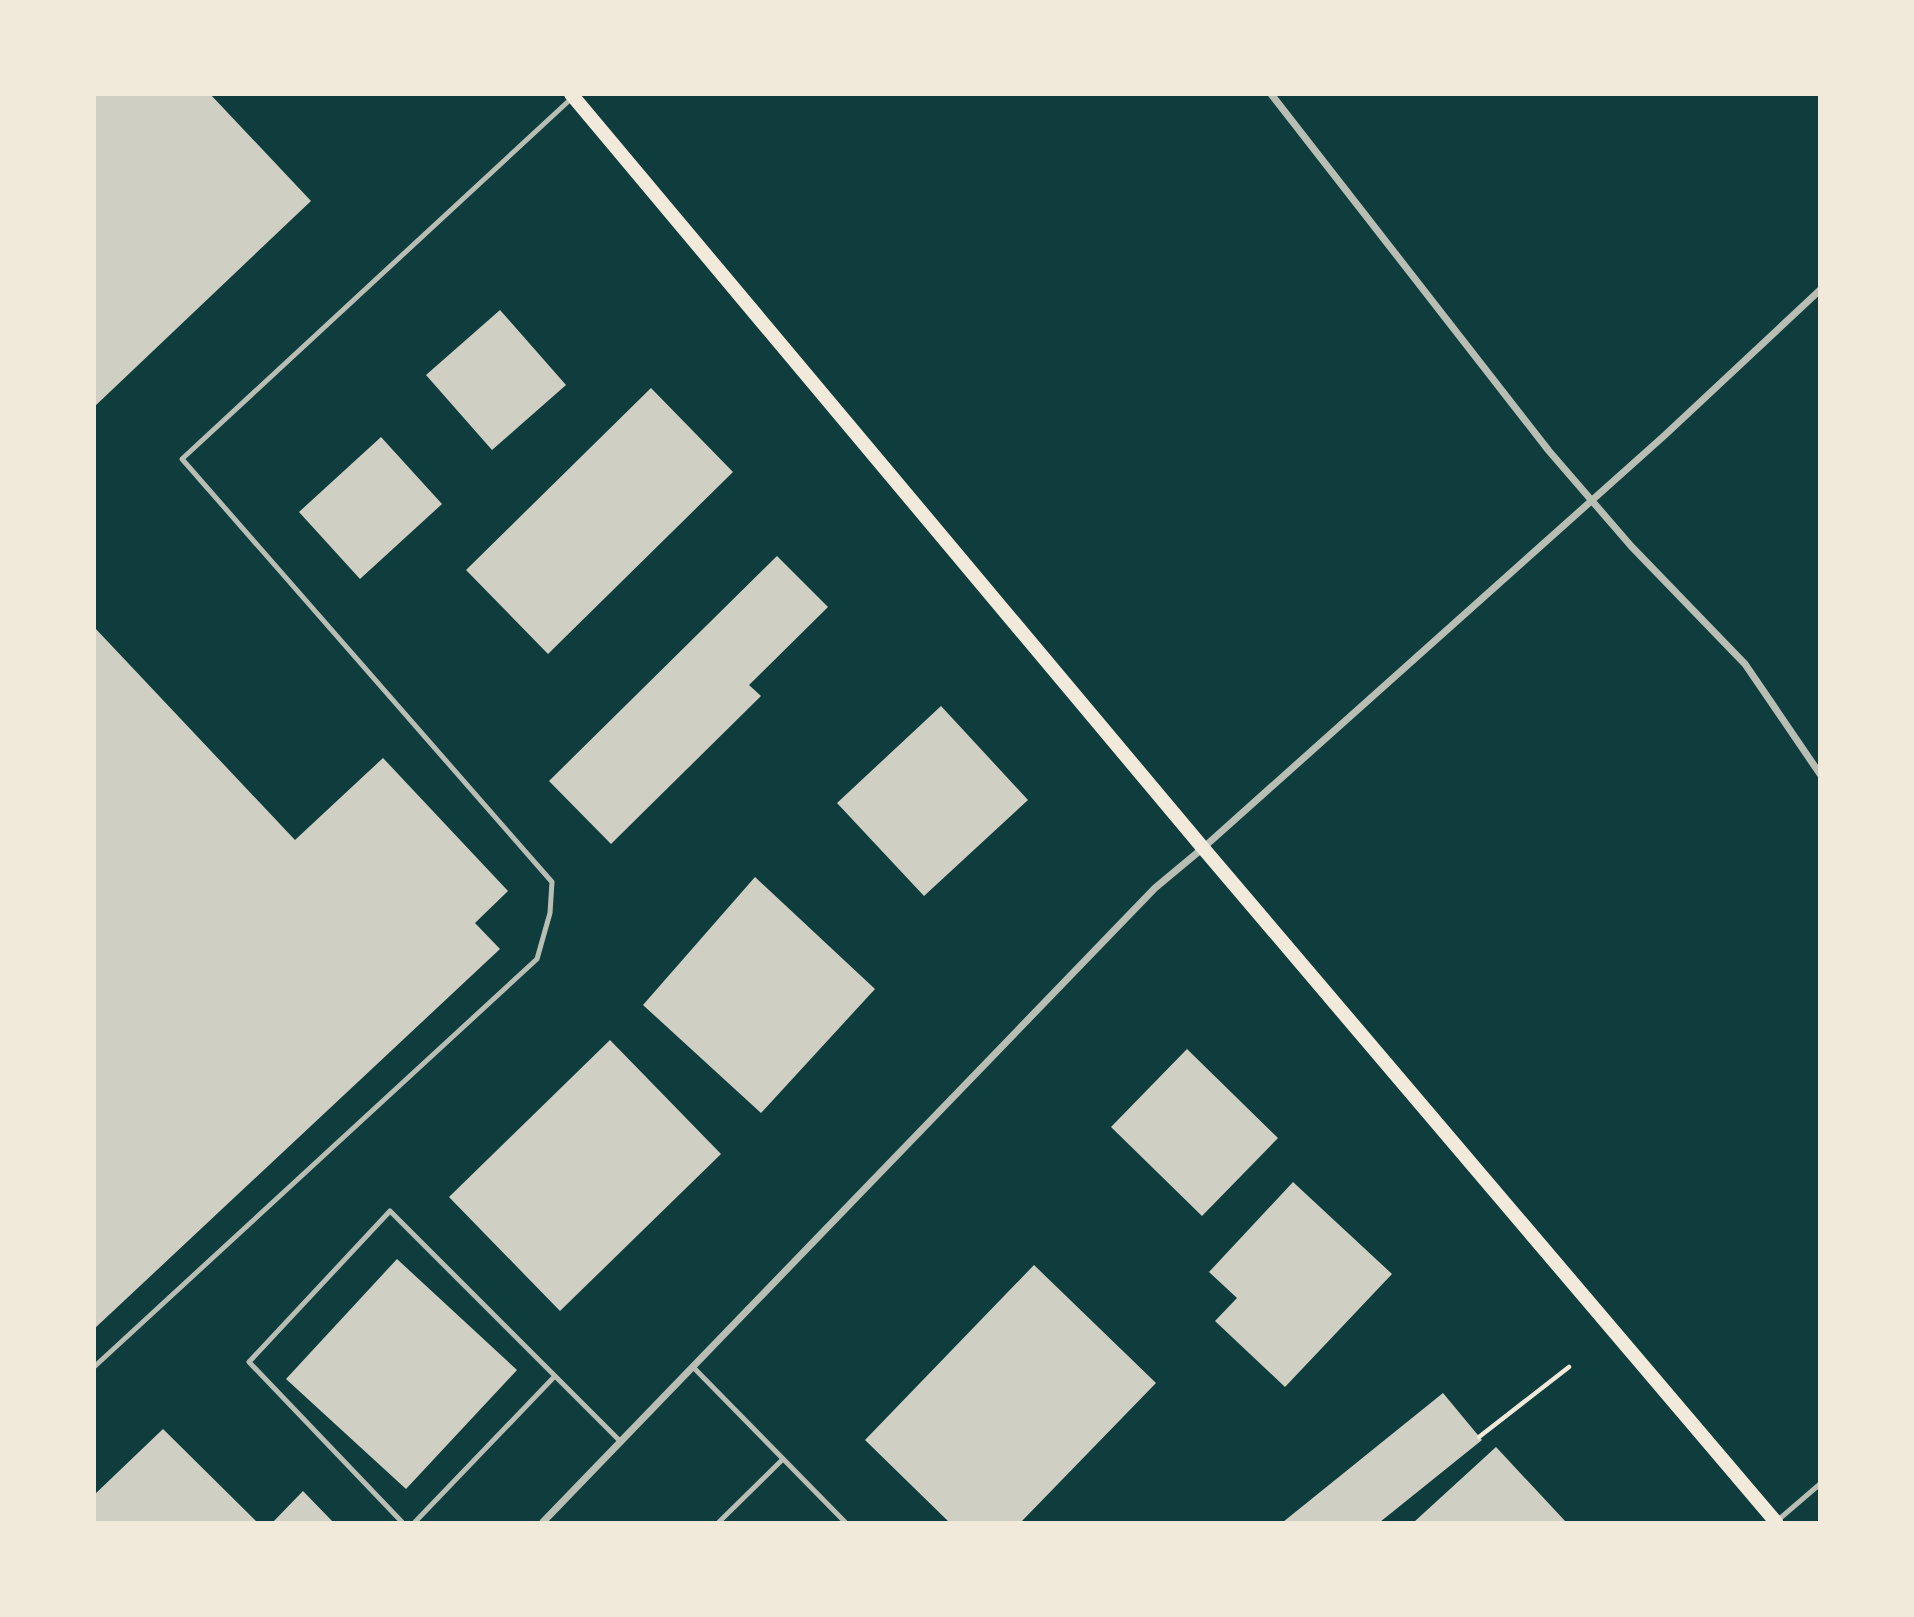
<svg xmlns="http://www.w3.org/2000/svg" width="1914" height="1617" viewBox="0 0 1914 1617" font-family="Commissioner,sans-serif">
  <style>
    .building { fill: #cfcfc3 }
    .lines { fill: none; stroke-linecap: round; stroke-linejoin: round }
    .path { stroke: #f1e9da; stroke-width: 4.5 }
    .service { stroke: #b8beb3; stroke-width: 5 }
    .minor { stroke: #b8beb3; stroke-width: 7 }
    .secondary { stroke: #f1e9da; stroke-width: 14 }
  </style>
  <rect width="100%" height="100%" fill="#0f3d3e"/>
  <path class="building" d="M 94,94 L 210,94 L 311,201 L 94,407 Z
    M 500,310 L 566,385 L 492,450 L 426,375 Z
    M 651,388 L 733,472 L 548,654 L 466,570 Z
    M 381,437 L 442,504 L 360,579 L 299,512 Z
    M 777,556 L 828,607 L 749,685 L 761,696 L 611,844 L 549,781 Z
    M 94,627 L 295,840 L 383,758 L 508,891 L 475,923 L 500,949 L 94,1329 Z
    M 941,706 L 1028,800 L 924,896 L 837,803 Z
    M 755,877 L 875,989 L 761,1113 L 643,1005 Z
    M 610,1040 L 721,1154 L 560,1311 L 449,1197 Z
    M 1187,1049 L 1278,1138 L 1202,1216 L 1111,1127 Z
    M 1293,1182 L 1392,1274 L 1285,1387 L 1215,1321 L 1237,1298 L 1209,1272 Z
    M 397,1259 L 517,1370 L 406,1489 L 286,1379 Z
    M 1034,1265 L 1156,1383 L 1021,1522 L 949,1522 L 865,1440 Z
    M 1443,1393 L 1482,1440 L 1380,1522 L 1283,1522 Z
    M 163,1429 L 257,1522 L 94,1522 L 94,1495 Z
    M 1496,1447 L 1566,1522 L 1414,1522 Z
    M 303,1491 L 333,1522 L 273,1522 Z"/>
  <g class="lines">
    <path class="path" d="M 1479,1437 L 1569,1367"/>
    <path class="service" d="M 94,1367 L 537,959 L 550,913 L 552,882 L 182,459 L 573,97
      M 693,1367 L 845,1522
      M 1778,1520 L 1820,1484
      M 402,1522 L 249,1362 L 390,1211 L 621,1442
      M 415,1522 L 555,1376
      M 719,1522 L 783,1459"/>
    <path class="minor" d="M 1271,94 L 1549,451 L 1631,546 L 1745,664 L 1820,774
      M 543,1522 L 1155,888 L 1203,848 L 1665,435 L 1820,290"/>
    <path class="secondary" d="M 571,94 L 1203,848 L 1776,1522"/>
  </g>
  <rect width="1914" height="1617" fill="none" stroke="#f1e9da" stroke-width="192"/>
</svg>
